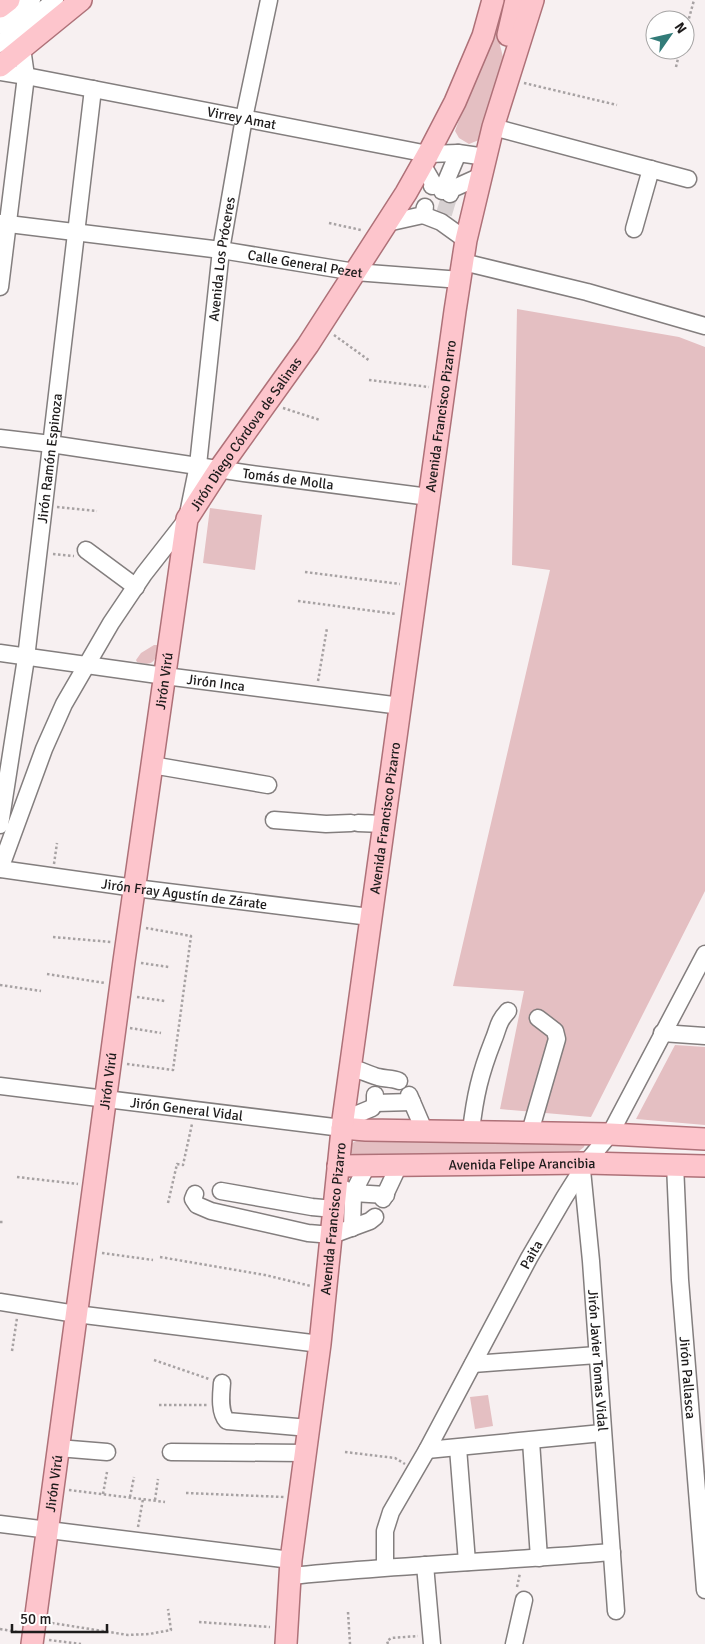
<svg xmlns="http://www.w3.org/2000/svg" width="705" height="1644" viewBox="0 0 705 1644" font-family="Signika,sans-serif">
  <style>
    .green { fill: #e4bfc2 }
    .lines { fill: none; stroke-linecap: round; stroke-linejoin: round }
    .minor-tunnel { stroke: #d6d0d1; stroke-width: 16; stroke-dasharray: 16 8; stroke-linecap: butt }
    .minor-casing { stroke: #837e7e; stroke-width: 19 }
    .major-casing { stroke: #ae7178; stroke-width: 24 }
    .path { stroke: #a7a2a3; stroke-width: 2.5; stroke-dasharray: 2.5 2.5; stroke-linecap: butt }
    .minor { stroke: #fff; stroke-width: 16 }
    .major { stroke: #fdc5cc; stroke-width: 21 }
    .labels { text-anchor: middle; stroke-width: 5; stroke-linejoin: round; paint-order: stroke }
    .street-label { font-size: 14px; fill: #1e1c1c; stroke: #fff }
  </style>
  <rect width="100%" height="100%" fill="#f7f0f1"/>
  <path class="green" d="M 503,0 L 511,0 L 500,45 L 503,57 L 479,140 L 469,144 L 459,138 L 455,131 Z
    M 517,309 L 679,337 L 705,347 L 705,891 L 591,1117 L 500,1109 L 524,991 L 453,986 L 550,570 L 512,565 Z
    M 210,508 L 262,515 L 255,570 L 203,563 Z
    M 154,645 L 158,645 C 156,661 154,667 137,662 L 136,660 L 141,653 Z
    M 675,1045 L 705,1047 L 705,1125 L 636,1119 Z
    M 361,1139 L 586,1140 L 584,1147 L 579,1151 L 356,1157 L 349,1151 L 352,1143 Z
    M 488,1395 L 493,1426 L 475,1429 L 470,1397 Z"/>
  <g class="lines">
    <path class="minor-tunnel" d="M 444,214 L 450,194"/>
    <g class="minor-casing">
      <g id="minor">
        <path d="M 0,26 L 32,0"/>
        <path d="M 0,44 L 55,0"/>
        <path id="s1" d="M 0,72 L 26,76 L 428,154 L 458,153 L 486,157"/>
        <path d="M 493,127 L 688,179"/>
        <path d="M 422,164 L 433,183 L 432,186"/>
        <path d="M 442,191 L 458,153"/>
        <path d="M 450,194 L 452,189 L 481,176"/>
        <path d="M 423,215 L 441,222 L 466,240"/>
        <path id="s2" d="M 0,223 L 221,250 L 355,272 L 461,280"/>
        <path d="M 387,223 L 423,215 L 425,207"/>
        <path d="M 634,229 L 651,169"/>
        <path d="M 463,262 L 587,292 L 705,326"/>
        <path d="M 0,287 L 26,76 L 22,48"/>
        <path id="s3" d="M 0,438 L 51,444 L 244,473 L 429,497"/>
        <path d="M 86,550 L 136,587"/>
        <path id="s4" d="M 0,653 L 165,676 L 401,706"/>
        <path d="M 152,765 L 268,785"/>
        <path d="M 274,820 L 326,824 L 351,823"/>
        <path d="M 358,823 L 384,824"/>
        <path id="s5" d="M 0,825 L 26,658 L 93,89"/>
        <path id="s6" d="M 0,869 L 44,749 L 64,704 L 111,623 L 144,574 L 187,519 L 198,465 L 221,250 L 244,118 L 269,0"/>
        <path id="s7" d="M 0,869 L 135,888 L 370,917"/>
        <path d="M 662,1033 L 705,1036"/>
        <path d="M 350,1068 C 360,1069 369,1075 378,1077 C 385,1079 392,1078 399,1081"/>
        <path id="s8" d="M 0,1086 L 342,1128"/>
        <path d="M 409,1095 L 424,1130"/>
        <path d="M 375,1103 L 412,1102"/>
        <path d="M 343,1120 L 372,1108 L 375,1103 L 375,1095"/>
        <path d="M 471,1131 C 475,1096 480,1074 493,1041 C 499,1027 497,1023 508,1011"/>
        <path d="M 530,1132 L 557,1039 L 555,1031 L 538,1018"/>
        <path id="s9" d="M 675,1164 L 680,1280 L 705,1590"/>
        <path d="M 367,1166 L 353,1193 L 386,1195"/>
        <path id="s10" d="M 582,1170 L 591,1261 L 616,1611"/>
        <path d="M 344,1189 L 353,1193 L 352,1228"/>
        <path d="M 221,1191 L 312,1207 L 334,1209"/>
        <path d="M 195,1194 L 193,1199 L 197,1205 L 211,1211 L 308,1233 L 332,1235 L 370,1221 L 375,1217"/>
        <path d="M 383,1199 L 399,1165"/>
        <path d="M 0,1302 L 76,1314 L 320,1344"/>
        <path d="M 473,1364 L 597,1355"/>
        <path d="M 222,1383 C 221,1395 219,1412 227,1421 L 309,1428"/>
        <path d="M 531,1441 L 539,1558"/>
        <path d="M 58,1448 L 107,1452"/>
        <path d="M 458,1448 L 467,1562"/>
        <path d="M 427,1450 L 602,1433"/>
        <path d="M 171,1452 L 306,1453"/>
        <path d="M 0,1524 L 291,1560"/>
        <path d="M 425,1565 L 432,1644"/>
        <path id="s11" d="M 385,1567 L 385,1531 L 391,1512 L 427,1450 L 529,1258 L 564,1198 L 586,1163 L 610,1134 L 705,954"/>
        <path d="M 291,1576 C 397,1565 505,1561 612,1552"/>
        <path d="M 514,1644 L 524,1600"/>
      </g>
    </g>
    <g class="major-casing">
      <g id="major">
        <path d="M 0,7 L 9,0"/>
        <path d="M 508,35 L 516,0"/>
        <path d="M 0,66 L 81,0"/>
        <path d="M 342,1128 L 366,1130 L 610,1134 L 705,1139"/>
        <path id="s12" d="M 338,1166 L 586,1163 L 705,1166"/>
        <path id="s13" d="M 32,1644 L 124,961 L 187,519 L 220,468 L 308,345 L 406,193 L 428,154 L 455,102 L 483,36 L 493,0"/>
        <path id="s14" d="M 286,1644 L 291,1560 L 320,1344 L 343,1120 L 455,311 L 466,240 L 493,127 L 533,0"/>
      </g>
    </g>
    <path class="path" d="M 685,33 L 694,0
      M 676,67 L 680,50
      M 524,83 L 617,105
      M 329,223 L 361,230
      M 334,335 L 370,361
      M 369,380 L 429,387
      M 283,408 L 320,420
      M 57,507 L 97,511
      M 53,554 L 74,556
      M 305,572 L 400,584
      M 298,601 L 396,614
      M 318,681 L 327,628
      M 54,864 L 57,843
      M 53,937 L 111,942
      M 141,963 L 169,967
      M 47,974 L 105,983
      M 0,985 L 41,991
      M 137,997 L 165,1001
      M 130,1028 L 161,1033
      M 127,1064 L 173,1070 L 191,936 L 146,928
      M 17,1177 L 78,1184
      M 168,1203 L 177,1164 L 183,1165 L 192,1124
      M 0,1222 L 4,1222
      M 102,1253 L 153,1260
      M 160,1257 L 265,1275 L 311,1286
      M 12,1351 L 17,1318
      M 154,1360 L 209,1379
      M 159,1405 L 208,1405
      M 345,1452 L 395,1458 L 405,1464
      M 69,1490 L 165,1502
      M 186,1493 L 284,1497
      M 103,1494 L 107,1472
      M 130,1497 L 134,1477
      M 155,1500 L 158,1479
      M 138,1527 L 143,1499
      M 517,1587 L 520,1573
      M 348,1612 L 350,1644
      M 199,1622 L 270,1627
      M 52,1623 L 128,1635 L 149,1634 L 171,1630 L 168,1609
      M 0,1629 L 18,1632
      M 49,1640 L 81,1644
      M 388,1644 L 387,1641 L 391,1638 L 418,1636"/>
    <use href="#minor" class="minor"/>
    <use href="#major" class="major"/>
  </g>
  <g class="labels">
    <g class="street-label">
      <text dy="5" stroke="none"><textPath href="#s1" startOffset="246">Virrey Amat</textPath></text>
      <text dy="5" stroke="none"><textPath href="#s6" startOffset="662">Avenida Los Próceres</textPath></text>
      <text dy="5" stroke="none"><textPath href="#s2" startOffset="308">Calle General Pezet</textPath></text>
      <text dy="5" stroke="none"><textPath href="#s14" startOffset="1238">Avenida Francisco Pizarro</textPath></text>
      <text dy="5" stroke="none"><textPath href="#s13" startOffset="1239">Jirón Diego Córdova de Salinas</textPath></text>
      <text dy="5" stroke="none"><textPath href="#s5" startOffset="370">Jirón Ramón Espinoza</textPath></text>
      <text dy="5" stroke="none"><textPath href="#s3" startOffset="291">Tomás de Molla</textPath></text>
      <text dy="5" stroke="none"><textPath href="#s13" startOffset="972">Jirón Virú</textPath></text>
      <text dy="5" stroke="none"><textPath href="#s4" startOffset="218">Jirón Inca</textPath></text>
      <text dy="5" stroke="none"><textPath href="#s14" startOffset="832">Avenida Francisco Pizarro</textPath></text>
      <text dy="5" stroke="none"><textPath href="#s7" startOffset="186">Jirón Fray Agustín de Zárate</textPath></text>
      <text dy="5" stroke="none"><textPath href="#s13" startOffset="568">Jirón Virú</textPath></text>
      <text dy="5" stroke="none"><textPath href="#s8" startOffset="188">Jirón General Vidal</textPath></text>
      <text dy="5" stroke="none"><textPath href="#s12" startOffset="184">Avenida Felipe Arancibia</textPath></text>
      <text dy="5" stroke="none"><textPath href="#s14" startOffset="428">Avenida Francisco Pizarro</textPath></text>
      <text dy="5" stroke="none"><textPath href="#s11" startOffset="349">Paita</textPath></text>
      <text dy="5" stroke="none"><textPath href="#s10" startOffset="191">Jirón Javier Tomas Vidal</textPath></text>
      <text dy="5" stroke="none"><textPath href="#s9" startOffset="214">Jirón Pallasca</textPath></text>
      <text dy="5" stroke="none"><textPath href="#s13" startOffset="162">Jirón Virú</textPath></text>
    </g>
  </g>
  <g transform="translate(670 35) rotate(56)"><circle r="24" fill="#ffffff" stroke="#a5a4a4"/>
  <path d="M0-4L9 19L0 12L-9 19Z" fill="#327b78"/>
  <text y="-8" font-size="14" font-weight="bold" text-anchor="middle" fill="#1e1c1c">N</text>
  </g>
  <path d="M12 1624v8h95v-8" fill="none" stroke="#1e1c1c" stroke-width="2.5"/>
  <text x="20" y="1624" font-size="15" fill="#1e1c1c" stroke="#ffffff" stroke-width="4" paint-order="stroke">50 m</text>
</svg>
